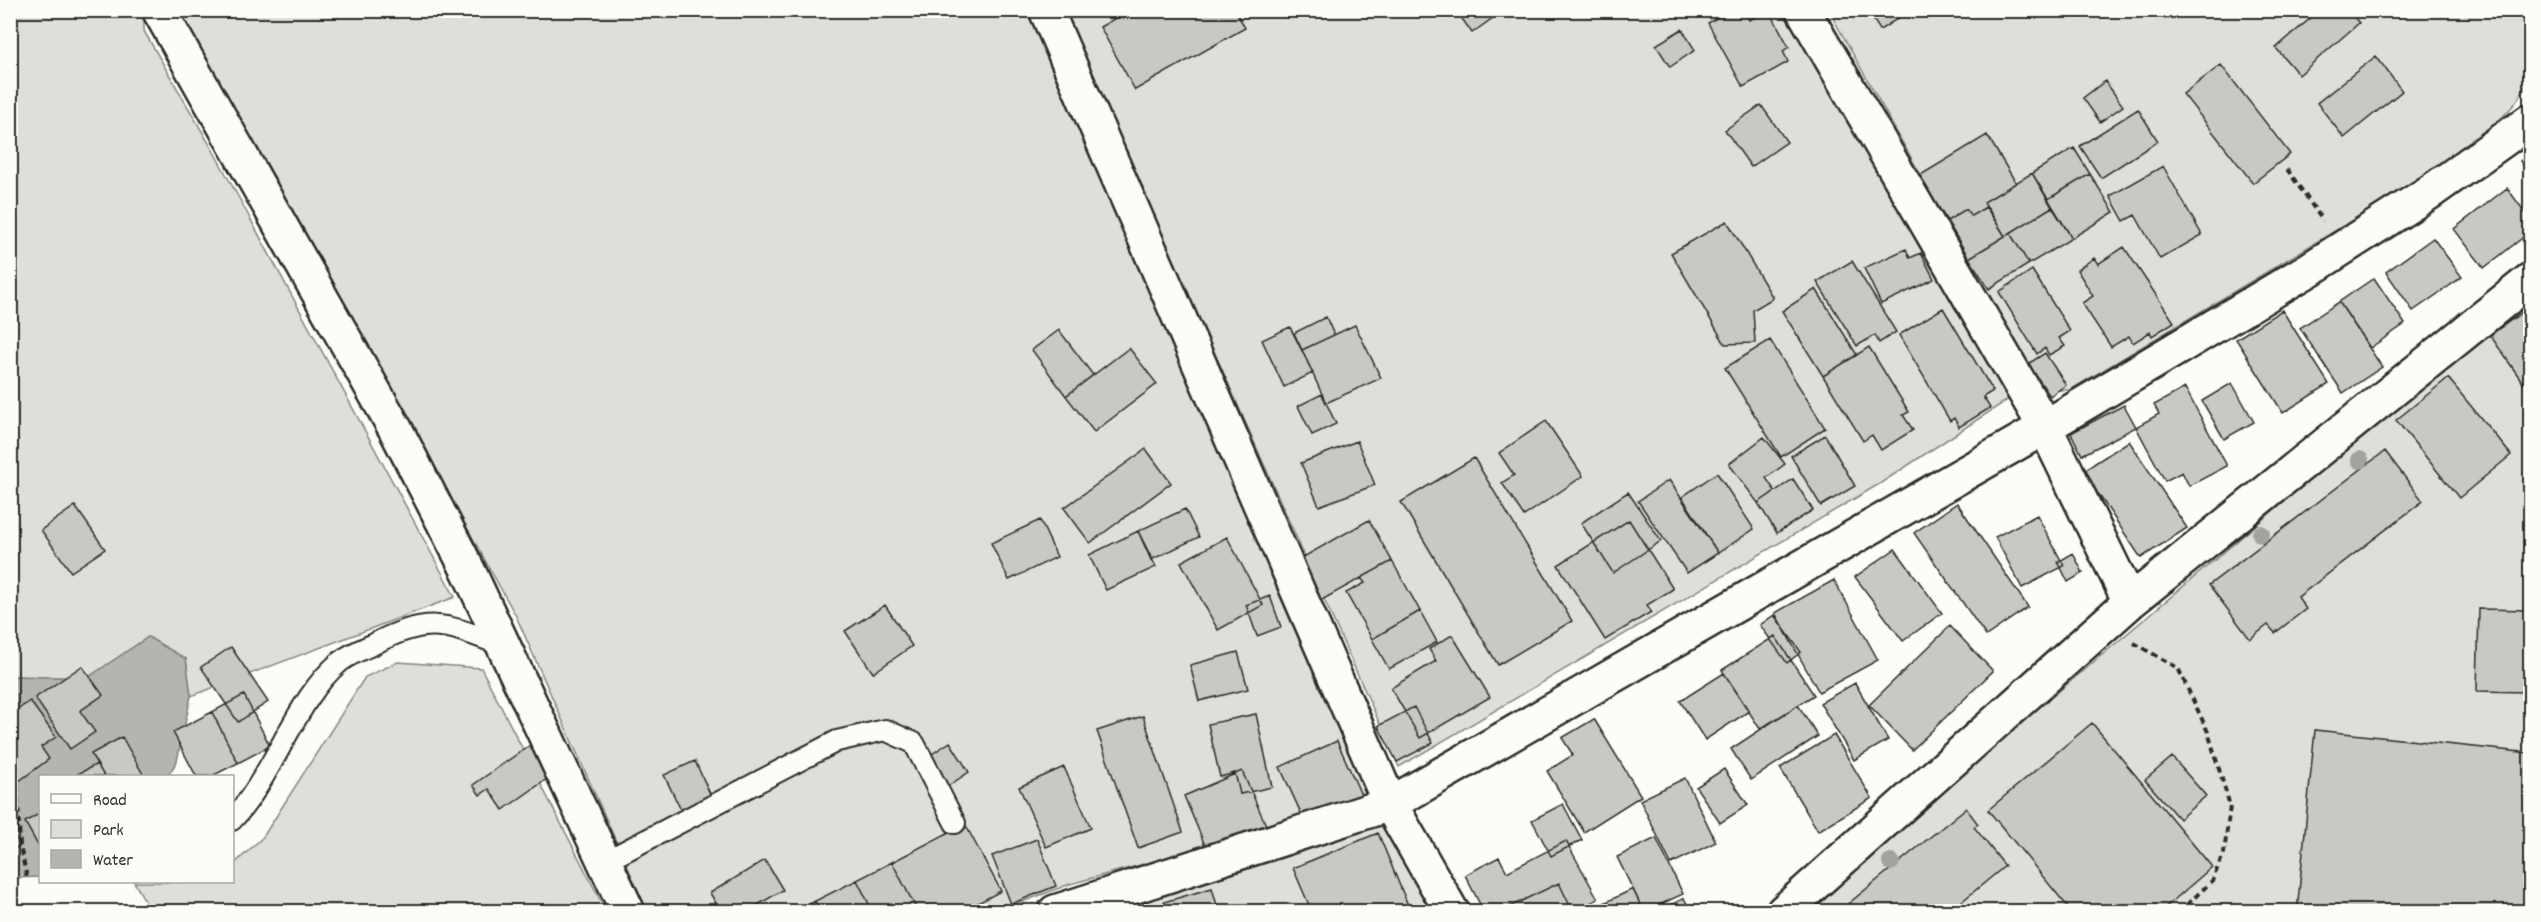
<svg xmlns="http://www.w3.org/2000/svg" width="2541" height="922" viewBox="0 0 2541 922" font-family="Dekko,sans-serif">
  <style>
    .green { fill: #dfdeda; stroke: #858482; stroke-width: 1.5 }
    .water { fill: #b5b4b1; stroke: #7e7d7b; stroke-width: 1.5 }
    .building { fill: #c9c8c4; stroke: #2b2b2b; stroke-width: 1.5 }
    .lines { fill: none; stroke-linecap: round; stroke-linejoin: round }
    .lane-casing { stroke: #2b2b2b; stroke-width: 24 }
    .street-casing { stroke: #2b2b2b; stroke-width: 38 }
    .path { stroke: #2b2b2b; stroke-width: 4; stroke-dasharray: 6 4.5; stroke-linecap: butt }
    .lane { stroke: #fdfcf7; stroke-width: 20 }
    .street { stroke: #fdfcf7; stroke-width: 33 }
    .tree { fill: #a2a29f }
  </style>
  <rect width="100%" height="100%" fill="#fdfcf7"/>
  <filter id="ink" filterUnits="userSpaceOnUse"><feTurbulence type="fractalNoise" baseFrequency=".0167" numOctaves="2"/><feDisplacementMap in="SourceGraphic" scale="12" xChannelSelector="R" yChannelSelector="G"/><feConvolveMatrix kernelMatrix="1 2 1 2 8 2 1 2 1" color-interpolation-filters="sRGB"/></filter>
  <g filter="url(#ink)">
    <path class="green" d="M 11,11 L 144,11 L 144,31 L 214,152 L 455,597 L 191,696 L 186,659 L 87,678 L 11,676 Z
      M 180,11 L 1028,11 L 1152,279 L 1370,796 L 1285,826 L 1070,884 L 998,911 L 647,911 L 516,616 Z
      M 1063,11 L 1783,11 L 1900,204 L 2012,397 L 1881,483 L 1399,767 C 1287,515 1173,264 1063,11 Z
      M 1829,11 L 2530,11 C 2530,36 2533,64 2524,89 C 2513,115 2459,153 2436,170 L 2070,390 L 2054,390 L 2036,381 Z
      M 2530,294 L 2530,911 L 1797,912 Z
      M 398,662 L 481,668 L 606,911 L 151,911 L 134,882 L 232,882 L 233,865 L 263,837 L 365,677 Z
      M 1381,824 L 1433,911 L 1099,912 Z"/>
    <path class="water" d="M 148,637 L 186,659 L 191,696 L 177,761 L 168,776 L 40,776 L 40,877 L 11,878 L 11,676 L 87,678 Z"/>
    <path class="building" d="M 1129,10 L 1235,10 L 1245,28 L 1135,90 L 1100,27 Z
      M 1456,10 L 1504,10 L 1472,33 Z
      M 1730,10 L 1744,10 L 1749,20 L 1769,10 L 1789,47 L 1783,51 L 1788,62 L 1743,87 L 1708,23 Z
      M 1859,10 L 1901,10 L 1903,15 L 1880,30 L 1869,13 L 1863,17 Z
      M 2320,10 L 2348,10 L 2359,23 L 2299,75 L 2276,48 Z
      M 1682,29 L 1695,50 L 1670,67 L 1656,45 Z
      M 2376,56 L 2402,91 L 2344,138 L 2317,103 Z
      M 2221,65 L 2290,154 L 2253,183 L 2183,94 Z
      M 2105,81 L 2123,106 L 2100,122 L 2083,98 Z
      M 1761,105 L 1787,142 L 1751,167 L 1725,130 Z
      M 2138,109 L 2158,141 L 2101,178 L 2080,146 Z
      M 1987,135 L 2016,183 L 1984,202 L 1986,207 L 1971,216 L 1966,209 L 1947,221 L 1919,176 Z
      M 2074,148 L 2090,174 L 2048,199 L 2032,173 Z
      M 2530,152 L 2530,174 L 2520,161 Z
      M 2163,166 L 2202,235 L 2160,259 L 2135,215 L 2124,221 L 2110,196 Z
      M 2032,173 L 2052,207 L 2005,236 L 1984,202 Z
      M 2090,174 L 2114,212 L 2072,238 L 2048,199 Z
      M 2507,188 L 2530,219 L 2530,232 L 2484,268 L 2454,229 Z
      M 1986,207 L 2005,236 L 1969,258 L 1947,221 L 1966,209 L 1971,216 Z
      M 2052,207 L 2072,238 L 2029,264 L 2010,233 Z
      M 1727,221 L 1773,298 L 1753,310 L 1755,343 L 1725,344 L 1671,253 Z
      M 2010,233 L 2029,264 L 1989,289 L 1969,258 Z
      M 2433,238 L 2462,277 L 2413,311 L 2386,272 Z
      M 2124,247 L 2174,322 L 2152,336 L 2150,332 L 2133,343 L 2129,336 L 2111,347 L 2082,303 L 2093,296 L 2077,270 L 2094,258 L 2098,264 Z
      M 1906,249 L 1910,258 L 1921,253 L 1934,279 L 1881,304 L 1864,268 Z
      M 1852,261 L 1896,332 L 1879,343 L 1875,335 L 1857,346 L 1817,282 Z
      M 2032,270 L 2070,331 L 2059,338 L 2065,346 L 2049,355 L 2045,348 L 2037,354 L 1999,292 Z
      M 2374,278 L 2405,324 L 2370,348 L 2339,302 Z
      M 1816,289 L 1857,355 L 1823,376 L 1782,311 Z
      M 2339,302 L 2382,367 L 2343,393 L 2300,328 Z
      M 2530,307 L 2530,393 L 2490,335 Z
      M 1943,308 L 1993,391 L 1983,397 L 1990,408 L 1959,427 L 1954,418 L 1950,421 L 1899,335 Z
      M 2282,310 L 2329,384 L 2283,413 L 2236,339 Z
      M 1326,317 L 1334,335 L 1302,350 L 1294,333 Z
      M 1355,325 L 1381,378 L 1326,403 L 1302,350 Z
      M 1290,327 L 1313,373 L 1284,387 L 1262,340 Z
      M 1059,330 L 1093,375 L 1066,396 L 1032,350 Z
      M 1770,340 L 1825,428 L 1781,457 L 1725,368 Z
      M 1869,347 L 1909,412 L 1903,415 L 1913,430 L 1881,450 L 1872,435 L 1863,441 L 1823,376 Z
      M 1129,348 L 1157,384 L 1094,432 L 1066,396 Z
      M 2045,353 L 2066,385 L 2050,396 L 2028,364 Z
      M 2448,378 L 2511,455 L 2459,498 L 2396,420 Z
      M 2232,383 L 2254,422 L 2224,439 L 2202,401 Z
      M 2185,388 L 2227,466 L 2189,486 L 2182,472 L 2165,481 L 2136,427 L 2159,414 L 2154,405 Z
      M 1322,394 L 1336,424 L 1312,435 L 1298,406 Z
      M 2124,405 L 2136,427 L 2082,455 L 2071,433 Z
      M 1546,421 L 1583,476 L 1524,516 L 1502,483 L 1514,475 L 1499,453 Z
      M 1825,435 L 1855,486 L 1821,506 L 1791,456 Z
      M 1764,437 L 1785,464 L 1766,478 L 1775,491 L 1758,503 L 1729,464 Z
      M 1357,441 L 1375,485 L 1319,506 L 1301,463 Z
      M 2129,441 L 2187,528 L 2141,558 L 2083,471 Z
      M 1146,449 L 1171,483 L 1090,543 L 1064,508 Z
      M 2385,451 L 2423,501 L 2298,597 L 2306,609 L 2275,633 L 2268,625 L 2250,639 L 2209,585 Z
      M 1474,458 L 1572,621 L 1498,665 L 1401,502 Z
      M 1717,473 L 1754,529 L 1718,553 L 1682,497 Z
      M 1793,479 L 1813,510 L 1777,533 L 1758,503 Z
      M 1669,480 L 1718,553 L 1687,573 L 1638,501 Z
      M 1628,492 L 1661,541 L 1613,573 L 1581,523 Z
      M 1957,503 L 2028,607 L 1986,636 L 1914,533 Z
      M 75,506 L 105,549 L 71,572 L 41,530 Z
      M 1185,509 L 1199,537 L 1151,560 L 1138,531 Z
      M 2037,515 L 2064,566 L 2022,588 L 1995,537 Z
      M 1040,520 L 1057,557 L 1009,580 L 991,543 Z
      M 1369,520 L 1392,561 L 1320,601 L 1298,560 Z
      M 1629,520 L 1673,589 L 1647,605 L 1651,612 L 1605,640 L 1558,565 Z
      M 1138,531 L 1156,567 L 1106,590 L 1089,555 Z
      M 1227,537 L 1263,605 L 1218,630 L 1181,562 Z
      M 1895,549 L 1942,613 L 1903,641 L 1855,577 Z
      M 2073,553 L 2083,573 L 2068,582 L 2058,562 Z
      M 1392,561 L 1420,611 L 1372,639 L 1346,593 L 1365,583 L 1361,578 Z
      M 1834,580 L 1878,660 L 1819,692 L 1775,613 Z
      M 1270,596 L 1281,627 L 1257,636 L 1246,605 Z
      M 885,605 L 912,646 L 873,673 L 845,631 Z
      M 2479,609 L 2530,610 L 2530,702 L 2526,702 L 2526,692 L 2477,691 Z
      M 1420,611 L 1437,642 L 1389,669 L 1372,639 Z
      M 1774,615 L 1801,652 L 1787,663 L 1760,625 Z
      M 1950,626 L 1993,671 L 1912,750 L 1869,705 Z
      M 1452,635 L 1490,697 L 1420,738 L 1391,688 L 1436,661 L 1429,649 Z
      M 1775,636 L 1814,695 L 1760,729 L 1722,670 Z
      M 231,647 L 268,702 L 238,722 L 201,667 Z
      M 1238,652 L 1248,689 L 1199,701 L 1190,665 Z
      M 82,666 L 103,695 L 80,711 L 95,732 L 70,749 L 35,698 Z
      M 1724,673 L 1749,711 L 1705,740 L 1680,701 Z
      M 1855,683 L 1888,740 L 1854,760 L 1820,703 Z
      M 244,695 L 270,746 L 238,763 L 212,712 Z
      M 30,701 L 56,737 L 41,747 L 49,759 L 19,781 L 10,770 L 10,715 Z
      M 1798,705 L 1818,736 L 1751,780 L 1731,749 Z
      M 1414,707 L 1433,743 L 1397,762 L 1378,726 Z
      M 212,712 L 238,763 L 212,776 L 196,776 L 173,732 Z
      M 1256,714 L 1272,787 L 1240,794 L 1235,773 L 1220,777 L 1208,724 Z
      M 1143,716 L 1183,832 L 1138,848 L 1097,731 Z
      M 1594,719 L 1641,796 L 1584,832 L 1547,771 L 1573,755 L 1562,738 Z
      M 2092,723 L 2212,867 L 2160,912 L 2072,912 L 1988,810 Z
      M 2315,730 L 2530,753 L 2530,912 L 2297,912 Z
      M 1834,735 L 1872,798 L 1818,831 L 1780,768 Z
      M 122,737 L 144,776 L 104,776 L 91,754 Z
      M 1337,741 L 1362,797 L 1305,822 L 1280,767 Z
      M 950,742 L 969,772 L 948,786 L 929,756 Z
      M 533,743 L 554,774 L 503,810 L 489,789 L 480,795 L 473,785 Z
      M 2172,757 L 2206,796 L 2179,819 L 2145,780 Z
      M 695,761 L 711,796 L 681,810 L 664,775 Z
      M 97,764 L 104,776 L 74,776 Z
      M 1064,767 L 1091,828 L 1046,847 L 1019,787 Z
      M 1724,769 L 1748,805 L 1720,823 L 1696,787 Z
      M 1242,771 L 1266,825 L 1207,850 L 1184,796 Z
      M 1685,778 L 1716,842 L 1671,864 L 1640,800 Z
      M 1563,804 L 1582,840 L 1551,856 L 1532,820 Z
      M 1966,808 L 1978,824 L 1974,827 L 2005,866 L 1949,912 L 1838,912 Z
      M 40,813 L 40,849 L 25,822 Z
      M 965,824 L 1001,891 L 961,912 L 918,912 L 892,862 Z
      M 10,828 L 20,846 L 10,850 Z
      M 1378,833 L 1410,910 L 1312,912 L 1293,868 Z
      M 1656,838 L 1683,894 L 1644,912 L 1617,857 Z
      M 1037,839 L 1056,886 L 1011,904 L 992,856 Z
      M 1566,841 L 1598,899 L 1575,912 L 1484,912 L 1465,875 L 1499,857 L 1507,872 Z
      M 765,860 L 783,890 L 746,912 L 721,912 L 710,893 Z
      M 892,862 L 918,912 L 873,912 L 857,880 Z
      M 857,880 L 873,912 L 820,912 L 815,901 Z
      M 1559,883 L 1573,912 L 1511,912 L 1509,907 Z
      M 1212,888 L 1219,912 L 1167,912 L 1164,902 Z
      M 1633,889 L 1644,912 L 1593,912 L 1592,909 Z
      M 1684,898 L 1691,912 L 1658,912 Z
      M 815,901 L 820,912 L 795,912 Z
      M 1147,903 L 1150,912 L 1127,912 Z"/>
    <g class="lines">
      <g class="lane-casing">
        <path id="lane" d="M 232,820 C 274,776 296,697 341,661 C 350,654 363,649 374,644 C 430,614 448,625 504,646
          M 604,862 L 837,741 L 885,730 L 914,743 L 955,823"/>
      </g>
      <g class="street-casing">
        <path id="street" d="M 159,10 L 397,432 L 469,572 L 628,912
          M 1046,10 L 1390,804 L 1452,912
          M 1803,10 L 2045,427 L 2130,602
          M 1055,912 L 1390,804 L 2045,427 L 2310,269 L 2430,192 L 2530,121
          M 1783,912 L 2130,602 L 2530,280"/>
      </g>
      <path class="path" d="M 2287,169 L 2323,221
        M 2134,643 L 2178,668 L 2208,732 L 2230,806 L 2224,853 L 2212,881 L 2179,912
        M 17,777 L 20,846 L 27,878"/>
      <use href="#lane" class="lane"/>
      <use href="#street" class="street"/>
    </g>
    <g class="tree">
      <circle cx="2360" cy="460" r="9"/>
      <circle cx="2261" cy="534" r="9"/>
      <circle cx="1891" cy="862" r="9"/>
    </g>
  </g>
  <rect width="2541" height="922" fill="none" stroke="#fdfcf7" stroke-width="36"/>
  <rect x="18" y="18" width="2505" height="886" fill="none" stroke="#2b2b2b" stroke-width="2" filter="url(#ink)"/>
  <rect x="39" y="775" width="195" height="108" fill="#fdfcf7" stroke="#a9a8a5" stroke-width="1.5"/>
  <rect x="51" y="794" width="30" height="9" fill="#fdfcf7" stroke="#a9a8a5" stroke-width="1.5"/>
  <text x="93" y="805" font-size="18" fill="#2b2b2b">Road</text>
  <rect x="51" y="820" width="30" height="18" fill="#dfdeda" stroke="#a9a8a5" stroke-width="1.5"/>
  <text x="93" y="835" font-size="18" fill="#2b2b2b">Park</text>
  <rect x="51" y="850" width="30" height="18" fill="#b5b4b1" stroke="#a9a8a5" stroke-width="1.5"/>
  <text x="93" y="865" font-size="18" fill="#2b2b2b">Water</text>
</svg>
